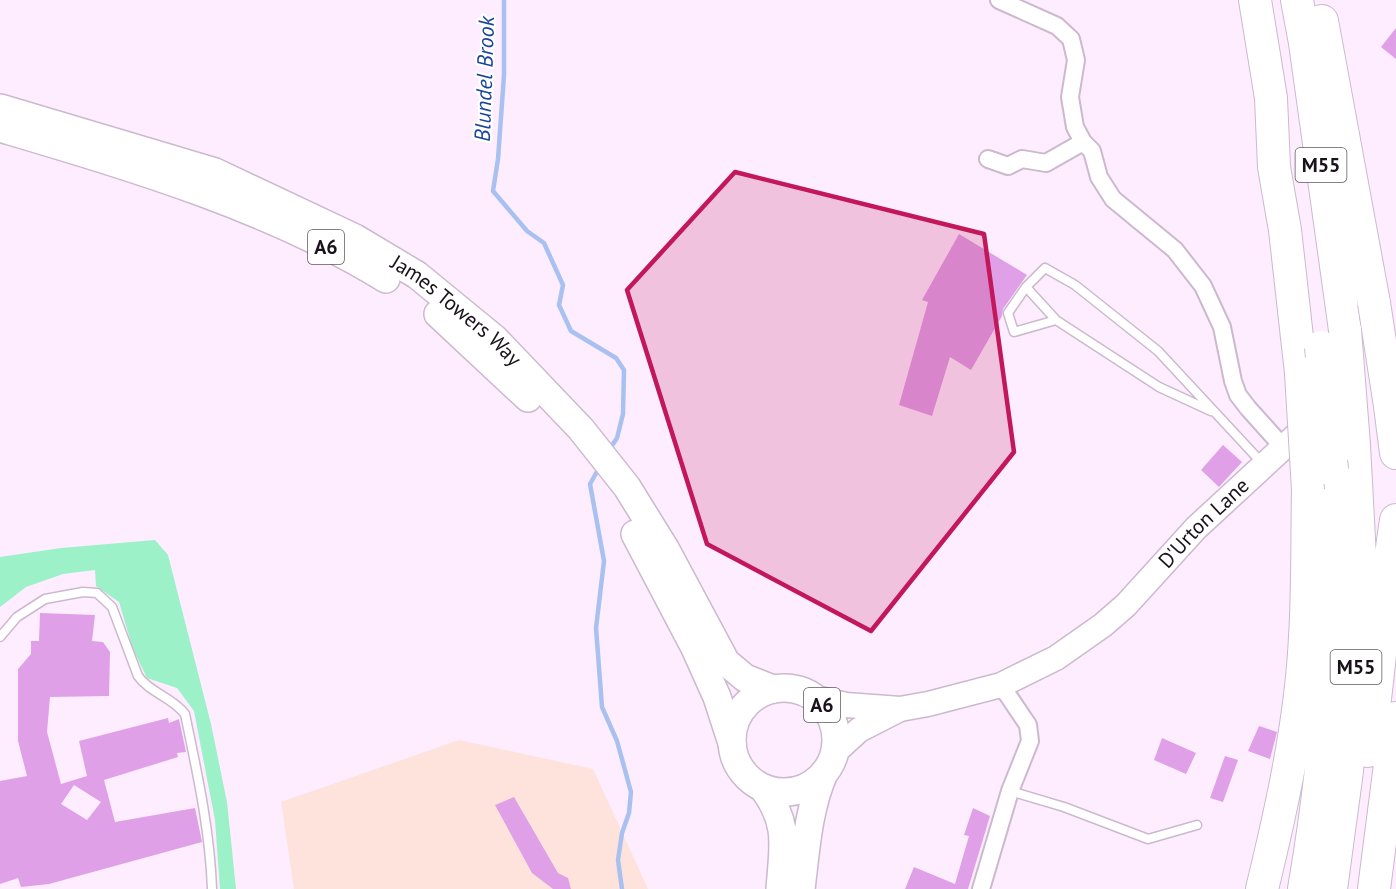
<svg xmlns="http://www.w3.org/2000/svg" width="1396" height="889" viewBox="0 0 1396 889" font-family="'PT Sans',sans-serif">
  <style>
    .education { fill: #fde3dc }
    .green { fill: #9cf1c9 }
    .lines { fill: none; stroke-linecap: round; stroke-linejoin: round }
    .stream { stroke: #a8c1f0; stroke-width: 4.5 }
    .building { fill: #dfa0e8; fill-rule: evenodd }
    .lane-casing { stroke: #ccb9ce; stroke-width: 11 }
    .street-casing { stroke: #ccb9ce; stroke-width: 20 }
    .secondary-casing { stroke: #ccb9ce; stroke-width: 27 }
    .primary-casing { stroke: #ccb9ce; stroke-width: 30 }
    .highway-casing { stroke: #ccb9ce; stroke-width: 34 }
    .lane { stroke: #fff; stroke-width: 8 }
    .street { stroke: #fff; stroke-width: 16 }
    .secondary { stroke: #fff; stroke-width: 24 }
    .primary { stroke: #fff; stroke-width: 27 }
    .highway { stroke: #fff; stroke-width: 32 }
    .highway-bridge-casing { stroke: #ccb9ce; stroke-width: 34; stroke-linecap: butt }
    .highway-bridge { stroke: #fff; stroke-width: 32 }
    .marked { fill: #c2185b; fill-opacity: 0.2; stroke: #c2185b; stroke-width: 4.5; stroke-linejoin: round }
    .labels { text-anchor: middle; stroke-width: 4.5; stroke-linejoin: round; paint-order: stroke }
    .shield { fill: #fff; stroke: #5e595f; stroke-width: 1.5 }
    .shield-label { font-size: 20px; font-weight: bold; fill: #19121a }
    .street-label { font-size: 21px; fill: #19121a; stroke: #fff }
    .water-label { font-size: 22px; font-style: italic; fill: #1a449c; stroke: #fff }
  </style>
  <rect width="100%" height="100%" fill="#fdedff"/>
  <path class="education" d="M 459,740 L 593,769 L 648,889 L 294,889 L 281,802 Z"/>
  <path class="green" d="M 155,540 L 168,555 L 211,724 L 227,802 L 236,889 L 220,889 L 215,820 L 194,711 L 177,688 L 147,678 L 133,649 L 119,602 L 96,586 L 95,570 L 63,574 L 26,587 L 0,607 L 0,557 L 61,548 Z"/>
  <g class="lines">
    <path class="stream" d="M 504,0 L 504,75 L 498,159 L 493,191 L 527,231 L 544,243 L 563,285 L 559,305 L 571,331 L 616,358 L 624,370 L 623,414 L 617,438 L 609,450
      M 599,468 L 590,484 L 604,561 L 596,628 L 602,707 L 617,741 L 631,792 L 629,813 L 622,833 L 618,860 L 622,889"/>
  </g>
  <path class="building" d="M 1396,28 L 1396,59 L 1381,47 Z
    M 959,234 L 1027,275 L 1003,309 L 1002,316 L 971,370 L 950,357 L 932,416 L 899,405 L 928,302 L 922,300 Z
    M 1223,445 L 1242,462 L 1219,487 L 1201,470 Z
    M 40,613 L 95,615 L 92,641 L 103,642 L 110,652 L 109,696 L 50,697 L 47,732 L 61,784 L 87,776 L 79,741 L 168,718 L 169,723 L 179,719 L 186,752 L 177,753 L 178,757 L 104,780 L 115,822 L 195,808 L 202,842 L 49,884 L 21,887 L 18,878 L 0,884 L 0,781 L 27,776 L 18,741 L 18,669 L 31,654 L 31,641 L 39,641 ZM 74,785 L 101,802 L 87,820 L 61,804 Z
    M 1259,726 L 1277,732 L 1270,759 L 1248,751 Z
    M 1162,738 L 1196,753 L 1186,774 L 1154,760 Z
    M 1225,756 L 1238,760 L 1223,802 L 1210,798 Z
    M 514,797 L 558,873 L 568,878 L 571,889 L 553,889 L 532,873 L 495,805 Z
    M 973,808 L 990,816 L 968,889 L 905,889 L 914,867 L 955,884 L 969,836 L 964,835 Z"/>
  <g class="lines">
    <g class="lane-casing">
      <path id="lane" d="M 1026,287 L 1056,320 L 1159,387 L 1211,411
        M 1056,320 L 1014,332 L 1008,313 L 1026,287 L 1045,268 L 1075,285 L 1158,351 L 1263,464
        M 0,637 L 17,617 L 45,599 L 83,592 L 97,593 L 112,607 L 138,676 C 150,693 172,697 185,714 C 197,772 210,830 212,889
        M 1010,791 L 1064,807 L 1148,839 L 1197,825"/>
    </g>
    <g class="street-casing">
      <path id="street" d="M 999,0 L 1057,26 L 1071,39 L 1076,60 L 1070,97 L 1075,127 L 1083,142 L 1092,151 L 1099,177 L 1113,199 L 1175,250 L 1203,286 L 1222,327 L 1233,381 L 1238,395 L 1248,408 L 1283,447
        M 988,159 L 1008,166 L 1022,159 L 1046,163 L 1083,142
        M 981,889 L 1010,791 L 1030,741 L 1028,725 L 1001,685"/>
    </g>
    <g class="secondary-casing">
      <g id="secondary">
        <path id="s1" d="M 815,698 L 846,705 L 900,709 L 928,704 L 1001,685 L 1056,658 L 1103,625 L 1126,605 L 1196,528 L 1312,421"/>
        <path d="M 835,752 L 859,730 L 898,710"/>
      </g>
    </g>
    <g class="primary-casing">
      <g id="primary">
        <path id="s2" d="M 0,108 L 215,172 L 355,238 L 417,275 L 495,339 L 581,429 L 627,487 L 666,550 L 726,662 L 745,678 L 773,689"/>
        <path d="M 0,128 C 131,167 269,207 386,279"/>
        <path d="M 438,314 L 528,398"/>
        <path d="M 635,534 L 695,648 L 717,697 L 732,743"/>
        <circle cx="784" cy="740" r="52"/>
        <path d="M 763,788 C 790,824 783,847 780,889"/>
        <path d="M 801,889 C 806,849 808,810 824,773"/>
      </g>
    </g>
    <g class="highway-casing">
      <path id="highway" d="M 1255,0 L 1271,98 L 1274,167 L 1285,230 L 1301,373
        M 1297,0 L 1305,43 L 1345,330
        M 1322,21 L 1374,303
        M 1390,406 L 1396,453
        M 1368,751 C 1380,674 1384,597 1396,520
        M 1262,889 C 1282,807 1301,721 1305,637 C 1308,588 1307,539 1308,490
        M 1304,889 C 1328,751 1337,611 1332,470
        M 1331,889 L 1347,771 L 1356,663 L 1360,558 L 1354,445
        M 1374,889 L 1396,718"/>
    </g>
    <use href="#lane" class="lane"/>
    <use href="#street" class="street"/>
    <use href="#secondary" class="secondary"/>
    <use href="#primary" class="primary"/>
    <use href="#highway" class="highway"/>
    <g class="highway-bridge-casing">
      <path id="highway-bridge" d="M 1374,303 L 1390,406
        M 1345,330 L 1354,445
        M 1321,347 L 1332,470
        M 1301,373 L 1308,490"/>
    </g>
    <use href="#highway-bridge" class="highway-bridge"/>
  </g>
  <path class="marked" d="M 735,172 L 984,234 L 1014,452 L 871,631 L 707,544 L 627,290 Z"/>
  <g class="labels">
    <g class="shield">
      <rect x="1295.5" y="148" width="51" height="34" rx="4.5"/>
      <rect x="308" y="230" width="36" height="34" rx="4.5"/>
      <rect x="1330.5" y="650" width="51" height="34" rx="4.5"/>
      <rect x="804" y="688" width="36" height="34" rx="4.5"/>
    </g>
    <g class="shield-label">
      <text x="1321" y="172">M55</text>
      <text x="326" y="254">A6</text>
      <text x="1356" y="674">M55</text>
      <text x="822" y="712">A6</text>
    </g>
    <g class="street-label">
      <text dy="7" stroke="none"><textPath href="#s2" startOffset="504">James Towers Way</textPath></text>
      <text dy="7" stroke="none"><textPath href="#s1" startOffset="452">D'Urton Lane</textPath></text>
    </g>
    <g class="water-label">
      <text transform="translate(484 79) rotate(-88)" y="8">Blundel Brook</text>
    </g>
  </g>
</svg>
